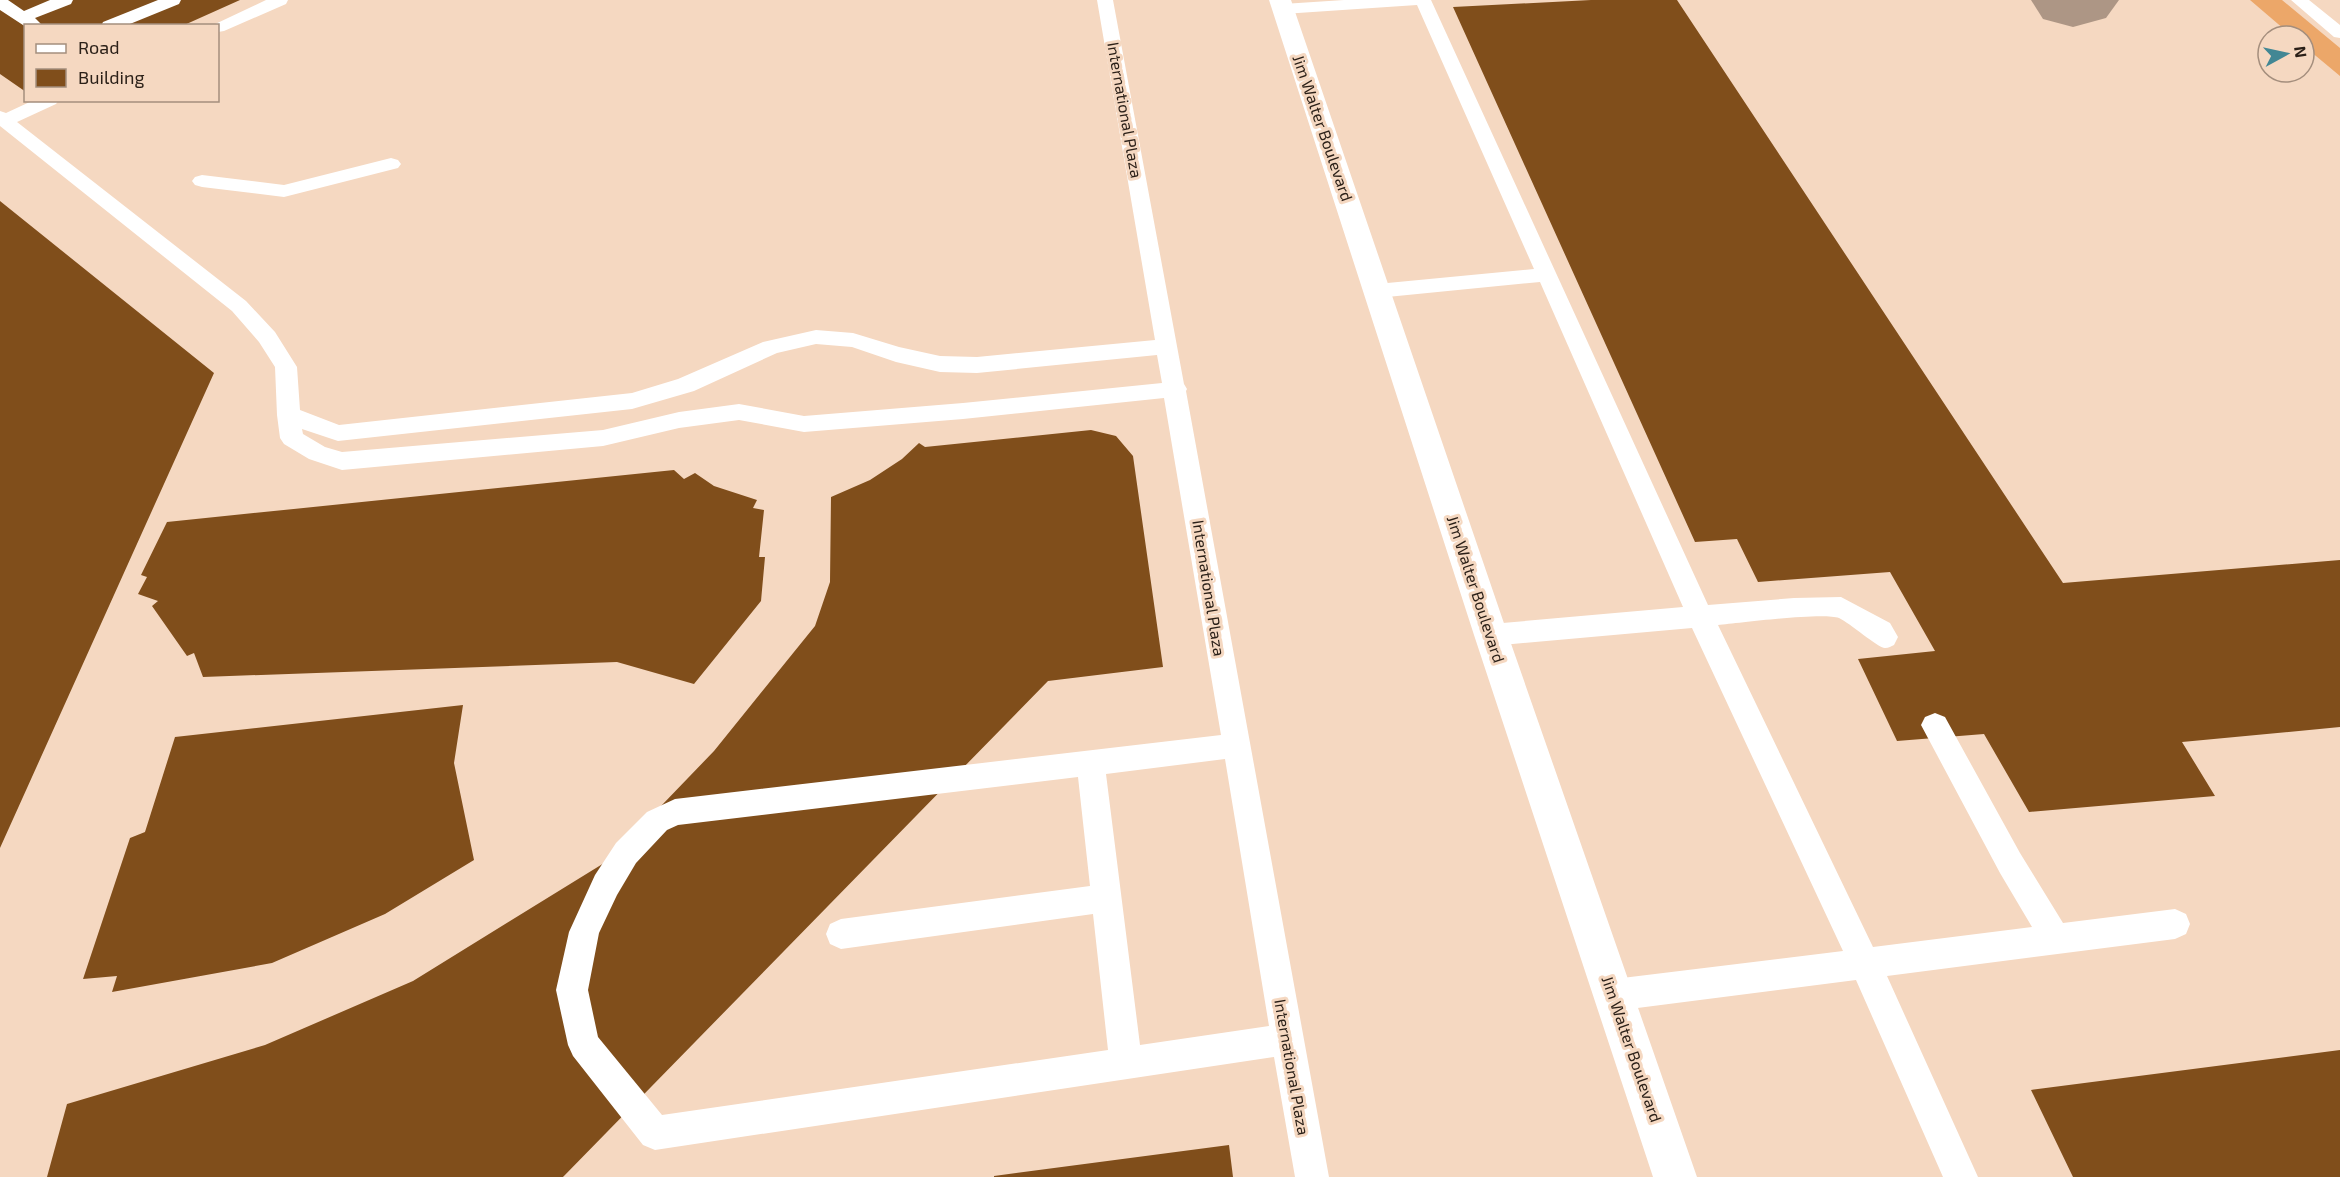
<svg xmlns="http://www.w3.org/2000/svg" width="2340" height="1177" viewBox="0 0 2340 1177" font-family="'Exo 2',sans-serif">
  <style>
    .green { fill: #eca769 }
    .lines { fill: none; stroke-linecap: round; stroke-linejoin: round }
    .taxiway { fill: #ad9685; fill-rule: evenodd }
    .building { fill: #804e1b }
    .lane { fill: #fff; fill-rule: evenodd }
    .street { fill: #fff; fill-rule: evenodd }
    .labels { text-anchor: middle; stroke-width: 6; stroke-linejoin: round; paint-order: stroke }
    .street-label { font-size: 16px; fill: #2b2018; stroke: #f5d8c1 }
  </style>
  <rect width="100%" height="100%" fill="#f5d8c1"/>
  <path class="green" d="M 2250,0 L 2282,0 L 2340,48 L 2340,76 L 2304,46 L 2304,36 L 2292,36 Z"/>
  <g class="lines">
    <path class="taxiway" d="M 2031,0 L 2119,0 L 2106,18 L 2073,27 L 2043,19 Z"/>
  </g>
  <path class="building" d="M 0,0 L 240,0 L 182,26 L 26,26 L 26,92 L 0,74 Z
    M 1591,0 L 1677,0 L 2063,583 L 2340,560 L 2340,727 L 2182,742 L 2215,796 L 2029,812 L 1984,734 L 1897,741 L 1858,659 L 1935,651 L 1890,572 L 1758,582 L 1737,539 L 1695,542 L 1453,7 Z
    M 0,201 L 214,373 L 0,848 Z
    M 1091,430 L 1116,436 L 1133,456 L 1163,667 L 1048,681 L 563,1177 L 47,1177 L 67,1104 L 265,1045 L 413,981 L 609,860 L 714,751 L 815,626 L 830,582 L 831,497 L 870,480 L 902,459 L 919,443 L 925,447 Z
    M 674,470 L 684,479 L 695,473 L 714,486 L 757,500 L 753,508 L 764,510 L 759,557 L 765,557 L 761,601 L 694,684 L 617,662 L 203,677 L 194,653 L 187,656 L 152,606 L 158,601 L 138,594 L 147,577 L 141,575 L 167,522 Z
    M 463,705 L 454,763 L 474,860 L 385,914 L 272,963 L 112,992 L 117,976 L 83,979 L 130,838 L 145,832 L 175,737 Z
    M 2340,1050 L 2340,1177 L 2073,1177 L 2031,1090 Z
    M 1229,1145 L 1233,1177 L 994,1177 L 994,1176 Z"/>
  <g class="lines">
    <path class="lane" d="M 0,0 L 8,0 L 24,11 L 50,0 L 73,0 L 71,4 L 35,18 L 43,26 L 26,27 L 0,10 Z
      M 158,0 L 181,0 L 179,4 L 125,26 L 101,26 L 103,22 Z
      M 266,0 L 288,0 L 286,4 L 224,31 L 218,32 L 218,26 L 211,26 Z
      M 1097,0 L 1113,0 L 1184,384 L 1187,389 L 1186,391 L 1329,1177 L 1295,1177 L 1274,1057 L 655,1150 L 643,1145 L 573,1056 L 568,1045 L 556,990 L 569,932 L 595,875 L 616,843 L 647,812 L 675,799 L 1221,735 L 1164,398 L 963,419 L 804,432 L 739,420 L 679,428 L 603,446 L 342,470 L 309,459 L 284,444 L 280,438 L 277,415 L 275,367 L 259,342 L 232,311 L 0,126 L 0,111 L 6,113 L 34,100 L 59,100 L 56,104 L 17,122 L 246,301 L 275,332 L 297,367 L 300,410 L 339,425 L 632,393 L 678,379 L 763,342 L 816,330 L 853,333 L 899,347 L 940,356 L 977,357 L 1155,340 ZM 816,344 L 852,347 L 896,362 L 940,372 L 977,373 L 1157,355 L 1162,383 L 963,403 L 804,416 L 739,404 L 679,412 L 603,430 L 342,452 L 325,447 L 303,434 L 302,429 L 338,441 L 632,409 L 694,391 L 777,353 ZM 1225,759 L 1269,1026 L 1140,1045 L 1106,774 ZM 1078,777 L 1090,886 L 841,919 L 830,924 L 826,934 L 830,944 L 841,949 L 1093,914 L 1108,1050 L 662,1115 L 598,1037 L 588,990 L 599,933 L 617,895 L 636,863 L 667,830 L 678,825 Z
      M 1344,0 L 1431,0 L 1708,605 L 1794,598 L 1841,597 L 1890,623 L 1898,637 L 1894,645 C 1891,646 1889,648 1885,648 C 1878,648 1850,623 1839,618 C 1822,612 1740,623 1718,625 L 1873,947 L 2032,927 L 2000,873 L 1921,725 L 1925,717 L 1935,713 L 1945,717 L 2020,853 L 2063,923 L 2175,909 L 2186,914 L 2190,924 L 2186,934 L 2175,939 L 1887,976 L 1978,1177 L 1943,1177 L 1856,980 L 1614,1011 L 1603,1006 L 1598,995 L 1603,984 L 1614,979 L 1843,951 L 1692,628 L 1491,646 L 1482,643 L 1478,635 L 1482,627 L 1491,624 L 1683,607 L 1540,282 L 1377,298 L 1370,296 L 1367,291 L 1370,286 L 1377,284 L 1534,269 L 1417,5 L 1283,14 L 1275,9 L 1283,4 Z
      M 2291,0 L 2309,0 L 2340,25 L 2340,38 L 2334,37 Z
      M 391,158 L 398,160 L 401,164 L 398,168 L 284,197 L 202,187 L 195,185 L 192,181 L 195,177 L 202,175 L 284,185 Z"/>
    <path class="street" d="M 1269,0 L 1291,0 L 1508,635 L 1697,1177 L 1653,1177 L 1474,635 Z"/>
  </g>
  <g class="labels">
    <g class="street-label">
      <text transform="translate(1125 110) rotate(80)" y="6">International Plaza</text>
      <text transform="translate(1323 128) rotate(71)" y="6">Jim Walter Boulevard</text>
      <text transform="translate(1209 588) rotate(81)" y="6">International Plaza</text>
      <text transform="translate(1476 589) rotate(72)" y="6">Jim Walter Boulevard</text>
      <text transform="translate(1632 1049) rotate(71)" y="6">Jim Walter Boulevard</text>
      <text transform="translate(1292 1067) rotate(80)" y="6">International Plaza</text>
    </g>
  </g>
  <rect x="24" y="24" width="195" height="78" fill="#f5d8c1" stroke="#a48e7d" stroke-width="1.5"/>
  <rect x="36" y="44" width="30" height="9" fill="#ffffff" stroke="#a48e7d" stroke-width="1.5"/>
  <text x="78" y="54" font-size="18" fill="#2b2018">Road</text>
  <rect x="36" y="69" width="30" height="18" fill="#804e1b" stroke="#a48e7d" stroke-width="1.5"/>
  <text x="78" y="84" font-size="18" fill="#2b2018">Building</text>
  <g transform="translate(2286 54) rotate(82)"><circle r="28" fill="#f5d8c1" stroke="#a48e7d" stroke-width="1.5"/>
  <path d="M0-4.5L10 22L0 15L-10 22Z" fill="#428794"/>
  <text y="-9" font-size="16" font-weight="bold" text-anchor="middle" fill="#2b2018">N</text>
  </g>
</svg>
